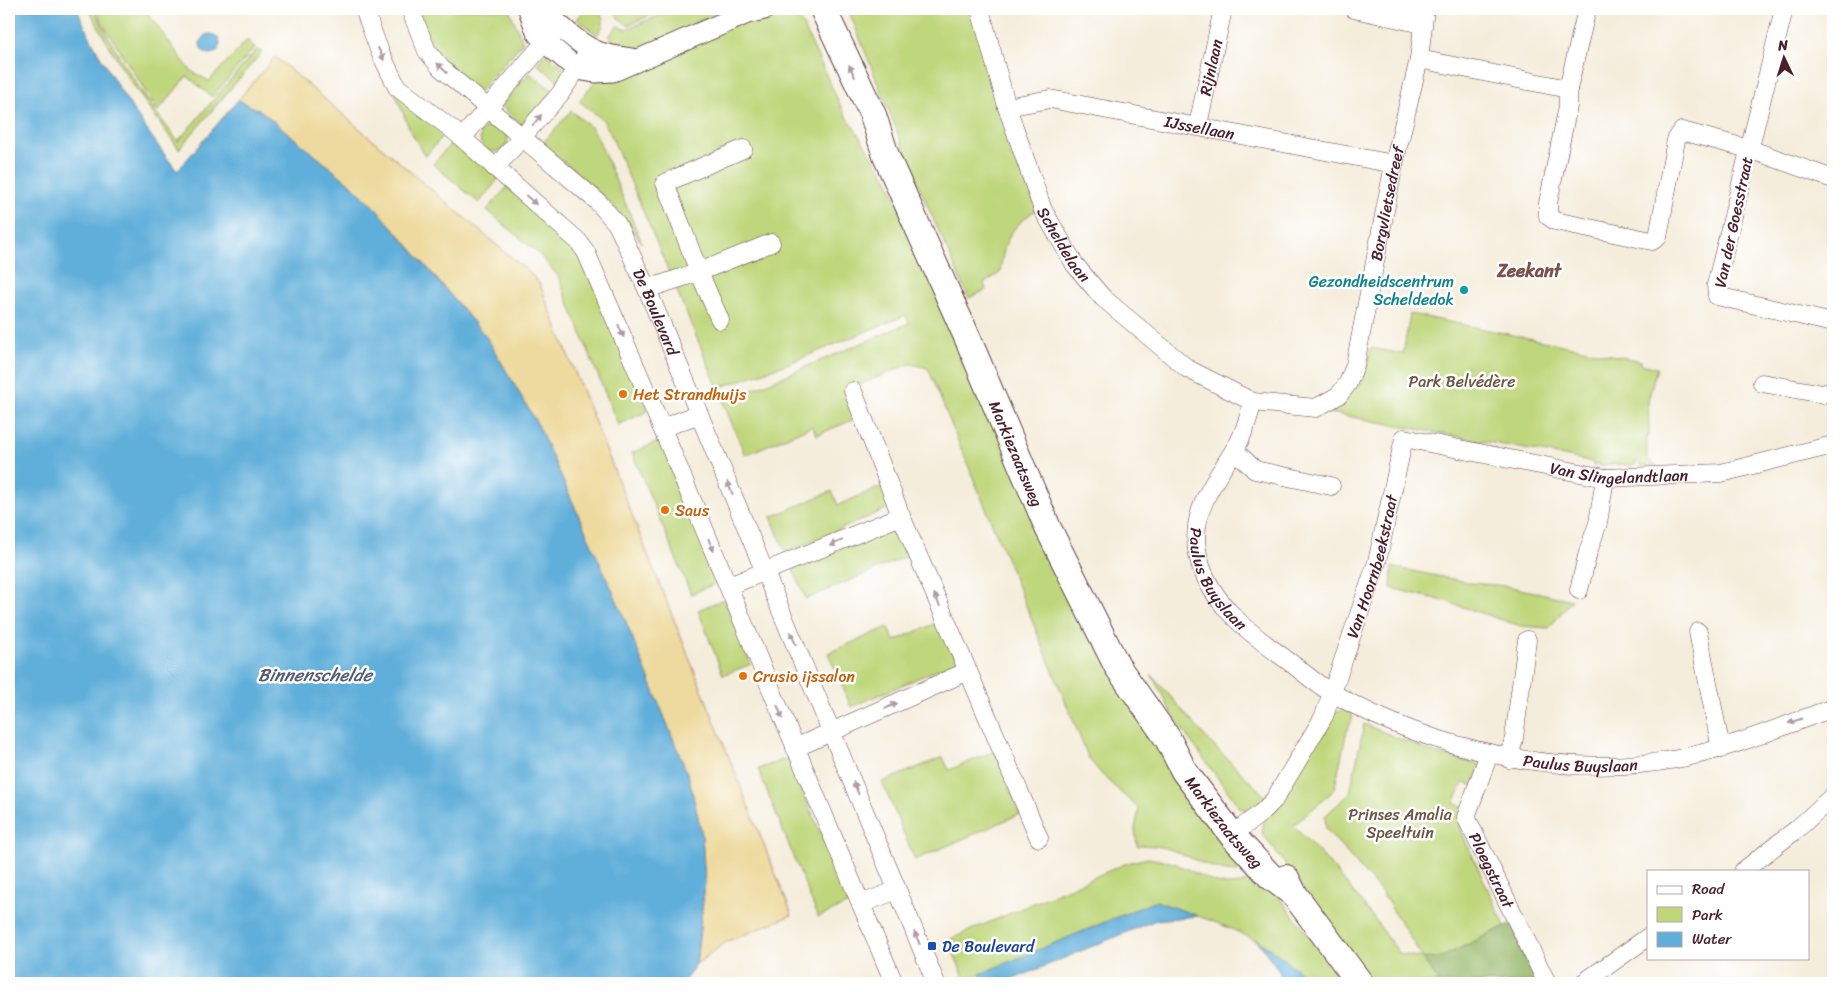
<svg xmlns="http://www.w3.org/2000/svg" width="1842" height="992" viewBox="0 0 1842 992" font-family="Sriracha,sans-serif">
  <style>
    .green { fill: #bfd77b; stroke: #847b53 }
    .forest { fill: #97b86b; stroke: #706c4b }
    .sand { fill: #eeda9e; stroke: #9c7c64 }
    .water { fill: #60afda; stroke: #556782 }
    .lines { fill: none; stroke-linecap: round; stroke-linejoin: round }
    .minor-casing { stroke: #643e45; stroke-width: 19 }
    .tertiary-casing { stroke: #643e45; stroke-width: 23 }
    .primary-casing { stroke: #643e45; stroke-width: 28 }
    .minor { stroke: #fff; stroke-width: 18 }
    .tertiary { stroke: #fff; stroke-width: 21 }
    .primary { stroke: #fff; stroke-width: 26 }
    .oneway { fill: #ae9aa0 }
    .culture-dot { fill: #0f9aa8; stroke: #fff; stroke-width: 2 }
    .food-dot { fill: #e8710a; stroke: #fff; stroke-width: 2 }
    .transit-dot { fill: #1a4fb4; stroke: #fff; stroke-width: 2 }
    .labels { text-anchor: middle; stroke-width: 5; stroke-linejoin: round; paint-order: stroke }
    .street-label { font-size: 16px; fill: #4a1f2b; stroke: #fff }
    .culture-label { font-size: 16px; fill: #0d838f; stroke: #fff; text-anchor: end }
    .park-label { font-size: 16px; fill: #6d5643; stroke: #fff }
    .food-label { font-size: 16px; fill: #c56008; stroke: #fff; text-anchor: start }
    .transit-label { font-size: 16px; fill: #164399; stroke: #fff; text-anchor: start }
    .neighbourhood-label { font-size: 18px; font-weight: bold; fill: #7d514a; stroke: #fff }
    .water-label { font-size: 18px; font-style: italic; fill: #535971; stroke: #fff }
  </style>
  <rect width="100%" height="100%" fill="#fff"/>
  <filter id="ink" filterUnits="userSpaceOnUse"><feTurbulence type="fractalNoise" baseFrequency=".02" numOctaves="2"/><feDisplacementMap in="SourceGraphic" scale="10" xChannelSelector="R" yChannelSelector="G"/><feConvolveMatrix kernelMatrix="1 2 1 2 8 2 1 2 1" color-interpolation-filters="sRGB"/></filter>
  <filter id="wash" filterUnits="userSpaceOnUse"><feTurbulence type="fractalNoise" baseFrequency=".0096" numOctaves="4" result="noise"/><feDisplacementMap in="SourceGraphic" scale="20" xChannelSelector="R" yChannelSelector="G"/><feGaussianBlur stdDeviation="1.12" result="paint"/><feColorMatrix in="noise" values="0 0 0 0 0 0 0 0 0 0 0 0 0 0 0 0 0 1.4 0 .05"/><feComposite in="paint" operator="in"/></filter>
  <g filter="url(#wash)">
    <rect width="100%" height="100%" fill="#f5eddb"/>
    <path class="green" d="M 89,9 L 94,9 C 116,55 146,101 178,141 L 257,49 L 262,52 L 179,149 C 145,104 114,59 89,9 Z
      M 96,9 L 144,9 L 191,71 L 209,81 L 247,40 L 255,47 L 212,97 L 187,76 L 158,111 L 103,24 Z
      M 416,9 L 509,9 L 523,42 L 479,92 L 438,57 Z
      M 594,9 C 606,16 605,25 597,35 L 577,19 L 584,11 Z
      M 614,9 L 665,9 L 628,25 L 618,18 Z
      M 675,9 L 732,9 L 641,49 L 627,51 L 610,49 L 610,35 L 617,26 L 626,29 Z
      M 848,9 L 973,9 L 1036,210 C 1009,228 1004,241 1000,273 L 984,283 L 986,290 L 969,298 L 926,203 Z
      M 791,10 L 803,25 L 843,111 L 888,180 L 1043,526 L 1250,862 L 1238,872 C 1202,872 1177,841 1137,846 L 1135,829 L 1139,809 L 1105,778 L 1089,759 L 928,368 L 910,364 L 846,390 L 857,418 L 817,435 L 812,426 L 745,455 L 723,402 L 909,323 L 906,315 L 787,364 L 718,388 L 611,135 L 603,120 L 579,101 L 599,77 L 748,20 L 775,11 Z
      M 545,54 L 570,72 L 561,83 L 537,64 Z
      M 386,71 L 446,132 L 425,157 L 410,130 Z
      M 529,73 L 554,91 L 524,126 L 501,106 Z
      M 571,111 L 592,128 L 599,141 L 642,243 C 614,200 582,177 542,144 Z
      M480 138a14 14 0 1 1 28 0a14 14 0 1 1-28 0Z
      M 454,140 L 499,178 L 479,203 L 433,164 Z
      M 508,186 L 576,244 L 648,411 L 618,425 L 558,276 L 539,254 L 487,210 Z
      M 1410,314 L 1641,361 L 1641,364 L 1657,368 L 1648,401 L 1649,437 L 1647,436 L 1647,459 L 1657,465 L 1641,466 L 1638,462 L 1634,462 L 1636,465 C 1623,466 1612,461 1599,467 L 1600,464 L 1596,463 L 1594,467 L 1592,462 L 1569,457 L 1330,413 C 1359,387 1362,387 1371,348 L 1403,354 Z
      M 662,440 L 721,581 L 691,594 L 632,453 Z
      M 885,485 L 893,506 L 786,553 L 771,517 L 832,491 L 838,505 Z
      M 900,522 L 913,554 L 806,599 L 793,569 Z
      M 1392,567 L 1472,583 L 1506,586 L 1572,600 L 1549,628 L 1521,626 L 1444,601 L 1391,588 Z
      M 724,599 L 751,664 L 723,675 L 698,610 Z
      M 941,621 L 957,661 L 851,707 L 828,653 L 888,627 L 894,641 Z
      M 1151,674 L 1208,740 L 1267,798 C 1258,807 1253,812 1240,808 L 1178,724 Z
      M 1344,710 L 1351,713 L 1353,718 L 1347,730 L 1335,787 L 1331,793 L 1293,826 C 1334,865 1367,908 1400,954 L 1423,958 L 1382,893 L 1326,829 L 1325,816 L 1350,793 L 1364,724 L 1434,753 L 1480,765 L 1473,786 L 1464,782 L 1454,803 L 1464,808 L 1459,822 L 1464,838 L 1505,926 L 1442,957 L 1423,959 L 1440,983 L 1373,983 L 1262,833 L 1264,821 L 1332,714 Z
      M 995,751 L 1020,814 L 915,860 L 882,782 L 943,757 L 949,770 Z
      M 788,758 L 851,903 L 818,917 L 758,769 Z
      M 1148,858 L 1174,863 L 1216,883 L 1229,885 L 1242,884 L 1258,871 L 1322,952 L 1343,983 L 1304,983 C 1286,941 1198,917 1156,901 L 965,980 L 948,940 L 1127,863 Z"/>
    <path class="forest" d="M 1510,924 L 1544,983 L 1440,983 L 1423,959 L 1442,957 Z"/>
    <path class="sand" d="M 275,57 L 532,275 L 540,285 L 792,915 L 726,942 L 696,964 L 705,883 L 702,835 L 689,778 L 622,612 L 538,425 L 487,338 L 398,233 L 355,188 L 261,111 L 238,100 Z"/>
    <path class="water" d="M 9,9 L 77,9 C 102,67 139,121 177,171 L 238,100 L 261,111 L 355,188 L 380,213 L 487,338 L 538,425 L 622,612 L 689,778 L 702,835 L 705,883 L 696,964 L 683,983 L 9,983 Z
      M200 44a10 10 0 1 1 20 0a10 10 0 1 1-20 0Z
      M 1156,901 L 1198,916 L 1156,920 L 1004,983 L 983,983 L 980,974 Z
      M 1256,939 L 1299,971 L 1304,983 L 1284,983 L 1278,969 Z"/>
  </g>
  <g filter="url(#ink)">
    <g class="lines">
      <g class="minor-casing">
        <g id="minor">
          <path d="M 364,9 L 380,52 L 397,87 L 453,130 L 578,241 L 586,252 L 662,428 L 894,983"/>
          <path id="s1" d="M 410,9 L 427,51 L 441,68 L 598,202 L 617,224 L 647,289 L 936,983"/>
          <path id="s2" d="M 980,9 L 1007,107 L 1043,210 L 1075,265 L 1103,298 L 1188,369 L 1253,402 L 1316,408 L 1339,395 L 1348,383 L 1355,365 L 1394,164 L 1419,59 L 1425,9"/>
          <path d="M 1354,9 L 1422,24"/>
          <path d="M 1587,9 L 1568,89 L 1568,106 L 1548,203 L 1548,216 L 1555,221 L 1652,241 L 1658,237 L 1676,140 L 1682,131 L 1749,149 L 1833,179"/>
          <path d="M 1784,9 L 1716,285 L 1717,296 L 1833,323"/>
          <path d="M 1419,59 L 1568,89"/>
          <path id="s3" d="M 1007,107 L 1050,99 L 1394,164"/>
          <path id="s4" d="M 1198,125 L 1223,9"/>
          <path d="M 462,138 L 545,42 L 554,35"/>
          <path d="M 743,149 L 665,183 L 699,272 L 771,243"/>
          <path d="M 495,168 L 560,94 L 584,58"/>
          <path d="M 647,289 L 699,272 L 720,320"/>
          <path d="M 1762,383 L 1823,394 L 1833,390"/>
          <path d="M 853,391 L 901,516"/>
          <path id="s5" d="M 1253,402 C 1249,416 1245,431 1238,444 C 1218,477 1191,508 1197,549 C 1204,599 1249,633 1287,660 C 1302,671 1317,685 1334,694 C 1433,750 1564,780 1677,759 C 1730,749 1782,726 1833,708"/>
          <path d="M 662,428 L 699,414"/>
          <path d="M 1234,450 L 1255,470 L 1331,486"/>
          <path d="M 729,586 L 901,516 L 968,671 L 795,748"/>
          <path d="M 1579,590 L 1588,552 L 1598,523 L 1605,478"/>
          <path d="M 1698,632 L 1721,749"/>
          <path d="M 968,671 L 1039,838"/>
          <path id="s6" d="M 1489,754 L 1466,817 L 1547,983"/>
          <path d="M 1509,759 L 1514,738 L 1527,640"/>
          <path id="s7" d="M 1232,835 L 1261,813 L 1274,800 L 1324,716 L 1377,562 L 1404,438 L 1605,478 L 1721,473 L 1833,445"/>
          <path d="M 1743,871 L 1797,829 L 1833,796"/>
          <path d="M 861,904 L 897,890"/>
          <path d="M 1583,983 L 1648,937"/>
        </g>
      </g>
      <g class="tertiary-casing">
        <path id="tertiary" d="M 529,9 L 537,32 L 545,42 L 577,69 L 595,72 L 613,71 L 747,13 L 764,9
          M 541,9 C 560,25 576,44 600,53 C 612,57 626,58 638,60"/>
      </g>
      <g class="primary-casing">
        <g id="primary">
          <path id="s8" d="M 823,9 L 873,115 L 886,156 L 967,337 L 1048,528 L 1117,666 L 1168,739 L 1184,771 L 1232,835 L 1270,876 L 1294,894"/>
          <path d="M 1286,878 L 1294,894 L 1360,983"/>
        </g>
      </g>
      <use href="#minor" class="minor"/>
      <use href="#tertiary" class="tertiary"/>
      <use href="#primary" class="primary"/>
    </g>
    <defs><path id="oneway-solid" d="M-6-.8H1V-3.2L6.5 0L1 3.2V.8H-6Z" transform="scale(1.25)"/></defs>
    <g class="oneway">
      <use href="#oneway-solid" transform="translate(381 54) rotate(65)"/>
      <use href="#oneway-solid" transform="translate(442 68) rotate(-135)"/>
      <use href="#oneway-solid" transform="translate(852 71) rotate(-115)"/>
      <use href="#oneway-solid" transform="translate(537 120) rotate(-50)"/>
      <use href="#oneway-solid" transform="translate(531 200) rotate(41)"/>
      <use href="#oneway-solid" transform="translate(621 331) rotate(67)"/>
      <use href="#oneway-solid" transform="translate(730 488) rotate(-113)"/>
      <use href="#oneway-solid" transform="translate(836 543) rotate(157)"/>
      <use href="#oneway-solid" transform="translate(711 545) rotate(67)"/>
      <use href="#oneway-solid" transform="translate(937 600) rotate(-114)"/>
      <use href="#oneway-solid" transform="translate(793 638) rotate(-113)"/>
      <use href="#oneway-solid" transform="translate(891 706) rotate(-24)"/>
      <use href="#oneway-solid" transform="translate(780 712) rotate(68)"/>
      <use href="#oneway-solid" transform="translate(1795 721) rotate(161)"/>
      <use href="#oneway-solid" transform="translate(856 788) rotate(-112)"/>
      <use href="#oneway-solid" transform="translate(917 938) rotate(-113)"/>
    </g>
  </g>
  <circle class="culture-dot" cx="1464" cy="290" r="5"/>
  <g class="food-dot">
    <circle cx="623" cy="394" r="5"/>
    <circle cx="665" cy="510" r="5"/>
    <circle cx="743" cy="676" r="5"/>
  </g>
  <rect class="transit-dot" x="927" y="941" width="10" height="10" rx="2.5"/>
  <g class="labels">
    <g class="street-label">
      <text dy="6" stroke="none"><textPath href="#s4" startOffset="59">Rijnlaan</textPath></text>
      <text dy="6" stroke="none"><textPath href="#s3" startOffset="196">IJssellaan</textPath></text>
      <text dy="6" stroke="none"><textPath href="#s2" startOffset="790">Borgvlietsedreef</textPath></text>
      <text transform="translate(1733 222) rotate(-78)" y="6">Van der Goesstraat</text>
      <text dy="6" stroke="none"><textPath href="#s2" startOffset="251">Scheldelaan</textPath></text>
      <text dy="6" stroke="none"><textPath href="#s1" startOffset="399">De Boulevard</textPath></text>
      <text dy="6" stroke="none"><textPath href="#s8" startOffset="485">Markiezaatsweg</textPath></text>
      <text dy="6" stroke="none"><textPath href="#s7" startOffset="661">Van Slingelandtlaan</textPath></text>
      <text dy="6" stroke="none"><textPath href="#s7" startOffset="310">Van Hoornbeekstraat</textPath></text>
      <text dy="6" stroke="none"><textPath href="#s5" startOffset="196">Paulus Buyslaan</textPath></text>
      <text dy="6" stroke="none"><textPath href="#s5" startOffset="624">Paulus Buyslaan</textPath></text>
      <text dy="6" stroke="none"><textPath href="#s8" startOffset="910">Markiezaatsweg</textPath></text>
      <text dy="6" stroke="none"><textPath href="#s6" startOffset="126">Ploegstraat</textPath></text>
    </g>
    <g class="culture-label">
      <text x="1454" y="287">Gezondheidscentrum<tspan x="1454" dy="18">Scheldedok</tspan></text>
    </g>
    <g class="park-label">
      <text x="1462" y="387">Park Belvédère</text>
      <text x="1400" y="820">Prinses Amalia<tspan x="1400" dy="18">Speeltuin</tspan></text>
    </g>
    <g class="food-label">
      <text x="633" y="400">Het Strandhuijs</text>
      <text x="675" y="516">Saus</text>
      <text x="753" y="682">Crusio ijssalon</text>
    </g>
    <g class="transit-label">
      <text x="942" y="952">De Boulevard</text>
    </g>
    <g class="neighbourhood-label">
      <text x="1529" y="277">Zeekant</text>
    </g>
    <g class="water-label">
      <text x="315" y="681">Binnenschelde</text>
    </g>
  </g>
  <rect width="1842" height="992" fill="none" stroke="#fff" stroke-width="30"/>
  <rect x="1647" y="870" width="162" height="90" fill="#ffffff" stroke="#b7a5aa"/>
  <rect x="1657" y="886" width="25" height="8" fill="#ffffff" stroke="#b7a5aa"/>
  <text x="1692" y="894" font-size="15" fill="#4a1f2b">Road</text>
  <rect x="1657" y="907" width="25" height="15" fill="#bfd77b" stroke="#b7a5aa"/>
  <text x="1692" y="920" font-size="15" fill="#4a1f2b">Park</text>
  <rect x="1657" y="932" width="25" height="15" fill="#60afda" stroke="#b7a5aa"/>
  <text x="1692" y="944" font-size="15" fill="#4a1f2b">Water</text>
  <g transform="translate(1784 58) rotate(356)" stroke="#ffffff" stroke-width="4" paint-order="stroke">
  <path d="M0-4L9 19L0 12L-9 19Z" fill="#4a1f2b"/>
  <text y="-8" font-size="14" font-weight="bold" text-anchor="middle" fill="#4a1f2b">N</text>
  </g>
</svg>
